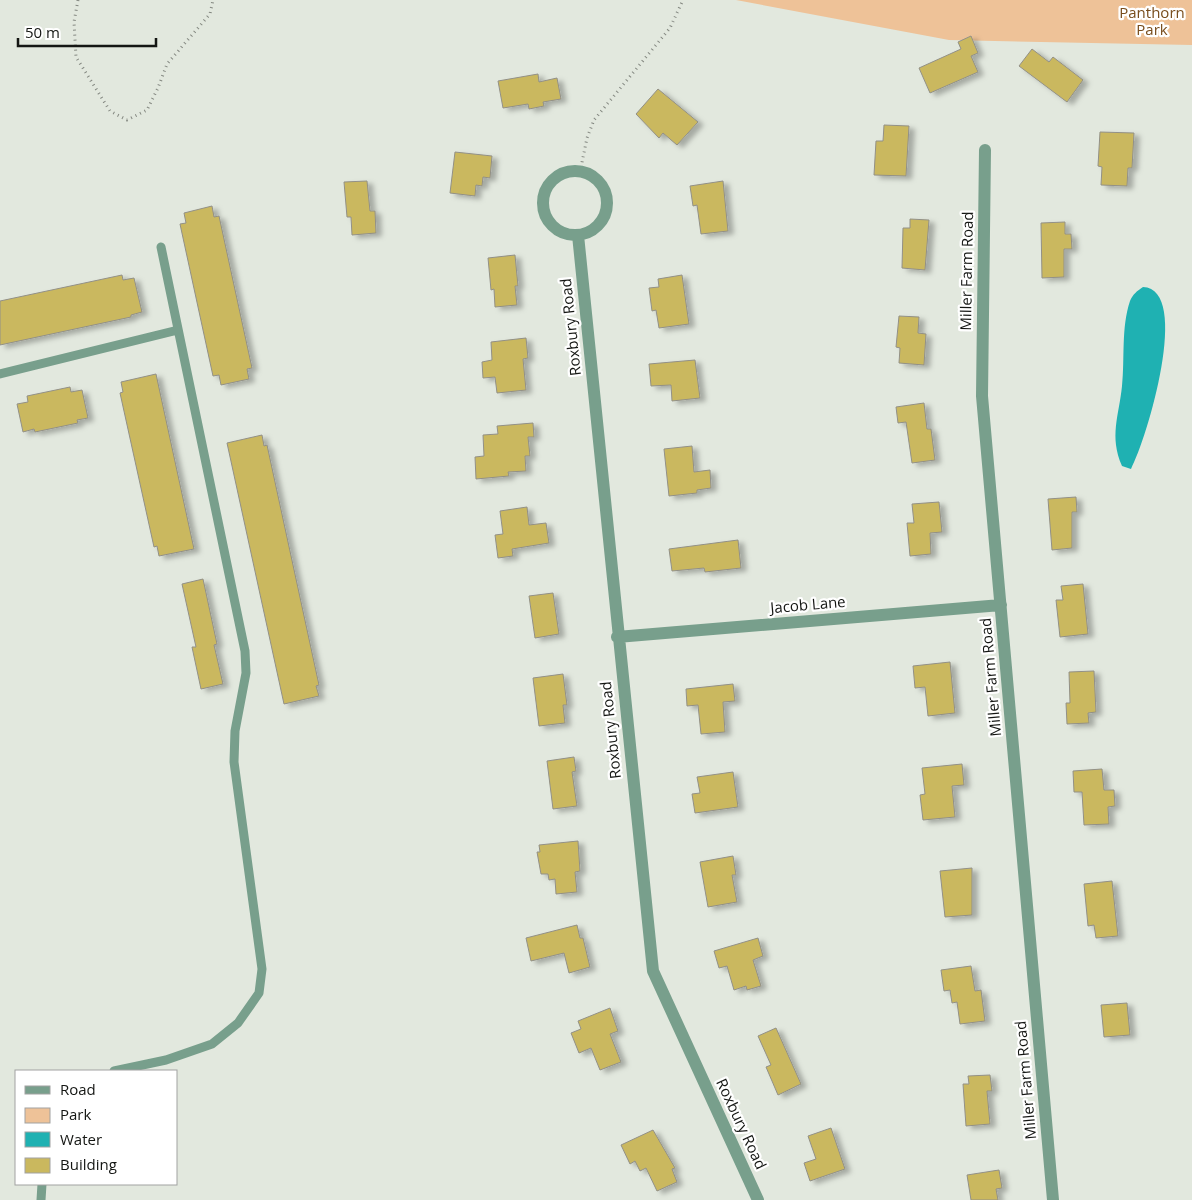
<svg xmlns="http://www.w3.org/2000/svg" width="1192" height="1200" viewBox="0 0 1192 1200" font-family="'Open Sans',sans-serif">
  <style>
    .green { fill: #eec298 }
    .water { fill: #1fb1b2 }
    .building { fill: #cab85e; stroke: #929087; filter: url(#shadow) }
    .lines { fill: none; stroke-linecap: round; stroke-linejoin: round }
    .path { stroke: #848881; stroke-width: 3; stroke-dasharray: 1 4; stroke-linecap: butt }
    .lane { stroke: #789f8c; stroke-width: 9 }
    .street { stroke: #789f8c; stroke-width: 12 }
    .labels { text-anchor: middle; stroke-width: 4.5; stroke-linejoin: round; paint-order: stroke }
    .park-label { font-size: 15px; fill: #784d1c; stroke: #fff }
    .street-label { font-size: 15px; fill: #141613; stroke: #fff }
  </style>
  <defs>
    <filter id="shadow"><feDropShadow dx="5.5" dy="3" stdDeviation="2.5" flood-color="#0004"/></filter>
  </defs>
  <rect width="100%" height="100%" fill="#e2e8de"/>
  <path class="green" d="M 736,0 L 1192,0 L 1192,45 L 949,40 Z"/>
  <path class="water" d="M 1143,287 C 1192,289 1147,439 1131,469 L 1122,466 C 1109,436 1119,416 1122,386 C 1125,358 1121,328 1130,301 C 1133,294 1137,291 1143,287 Z"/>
  <path class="building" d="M 971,36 L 978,53 L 971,56 L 978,72 L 930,93 L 919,68 L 961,49 L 958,42 Z
    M 1032,49 L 1049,62 L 1053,57 L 1083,80 L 1067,102 L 1019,66 Z
    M 538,74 L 539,82 L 557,78 L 561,99 L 543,102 L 544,106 L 529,109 L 528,104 L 503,108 L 498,81 Z
    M 658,89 L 698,122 L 677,145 L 663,133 L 659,138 L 636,114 Z
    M 884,125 L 909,126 L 906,176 L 874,175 L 876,141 L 883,141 Z
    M 1100,132 L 1134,133 L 1132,168 L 1128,168 L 1127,186 L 1101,185 L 1102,167 L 1098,166 Z
    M 455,152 L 492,156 L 490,178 L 483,177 L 482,186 L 476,185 L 475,196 L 450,193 Z
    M 367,181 L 370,211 L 375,211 L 376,233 L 352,235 L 351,217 L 347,217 L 344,182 Z
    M 723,181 L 728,231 L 701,234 L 697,205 L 693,206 L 690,186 Z
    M 212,206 L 214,217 L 219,216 L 252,368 L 247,369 L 249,379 L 221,385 L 219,375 L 213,376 L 180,224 L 186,223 L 184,213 Z
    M 910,219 L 929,220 L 925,270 L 902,268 L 903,228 L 910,228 Z
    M 1065,222 L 1065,234 L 1071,234 L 1072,249 L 1064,249 L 1064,277 L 1042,278 L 1041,223 Z
    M 515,255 L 518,286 L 515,286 L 517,305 L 495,307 L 494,289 L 491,290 L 488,258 Z
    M 122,275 L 123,280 L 134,278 L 142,312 L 131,315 L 131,317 L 0,345 L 0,301 Z
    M 682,275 L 689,324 L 659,328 L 656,310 L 652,311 L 649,288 L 659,287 L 658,279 Z
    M 899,316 L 919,317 L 918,333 L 926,334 L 924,365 L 899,363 L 900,348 L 896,347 Z
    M 526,338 L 528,358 L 523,359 L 526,390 L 497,393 L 495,377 L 483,378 L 482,362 L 492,360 L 491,342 Z
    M 695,360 L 700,398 L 672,401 L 671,385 L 651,386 L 649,364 Z
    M 156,374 L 194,549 L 159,556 L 157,546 L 154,547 L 120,393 L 123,392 L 121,382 Z
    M 70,387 L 71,392 L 82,390 L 88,418 L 77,420 L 78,423 L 35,432 L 34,429 L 23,432 L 17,404 L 28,402 L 27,396 Z
    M 924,403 L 927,429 L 931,429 L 935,460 L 912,463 L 906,422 L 898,423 L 896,407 Z
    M 533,423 L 534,437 L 528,437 L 530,456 L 525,456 L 526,471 L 508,472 L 509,476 L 476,479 L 475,457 L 484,456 L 483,435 L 498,434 L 497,426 Z
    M 262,435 L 264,446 L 267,445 L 319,685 L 316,686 L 319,696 L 284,704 L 227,443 Z
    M 692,446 L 694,472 L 710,470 L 711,488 L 697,490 L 697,493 L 669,496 L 664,449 Z
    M 1076,497 L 1077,512 L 1072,512 L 1072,548 L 1052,550 L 1048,499 Z
    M 939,502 L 942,532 L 930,533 L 931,554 L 910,556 L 907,523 L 914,523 L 912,504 Z
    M 527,507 L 529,525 L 546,523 L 549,543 L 512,549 L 513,556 L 498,558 L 495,535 L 503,534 L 500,511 Z
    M 738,540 L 741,568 L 705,572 L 704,568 L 672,571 L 669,549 Z
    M 203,579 L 217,644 L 214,645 L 223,684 L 201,689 L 192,647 L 196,647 L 182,584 Z
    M 1083,584 L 1088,634 L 1060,637 L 1056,600 L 1063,600 L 1061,586 Z
    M 553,593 L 559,634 L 535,638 L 529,596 Z
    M 950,662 L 955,713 L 928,716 L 925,687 L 915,688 L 913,666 Z
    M 1094,671 L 1096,712 L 1088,713 L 1089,723 L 1067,724 L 1066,703 L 1070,703 L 1069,672 Z
    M 563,674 L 567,705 L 563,705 L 565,723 L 539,726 L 533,678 Z
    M 733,684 L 735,701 L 723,702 L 725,732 L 701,734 L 698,705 L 687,706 L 686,689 Z
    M 574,757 L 576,771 L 572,772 L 577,806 L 553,809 L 547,761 Z
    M 962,764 L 964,785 L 952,786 L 955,817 L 923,820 L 920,795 L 925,794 L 922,768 Z
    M 1102,769 L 1104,790 L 1114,790 L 1115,806 L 1108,807 L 1109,824 L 1084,825 L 1082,792 L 1074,792 L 1073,771 Z
    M 733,772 L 738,807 L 695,813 L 692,794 L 700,793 L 697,777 Z
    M 578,841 L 580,871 L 575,872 L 577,892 L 556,894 L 555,879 L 549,880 L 548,874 L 541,874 L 537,852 L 540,852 L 539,845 Z
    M 733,856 L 736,875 L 732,875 L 737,902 L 708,907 L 700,862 Z
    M 972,868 L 972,915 L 945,917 L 940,871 Z
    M 1112,881 L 1118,936 L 1096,938 L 1094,925 L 1088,926 L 1084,884 Z
    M 577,925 L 580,938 L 583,938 L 590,967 L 569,973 L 564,953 L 531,961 L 526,938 Z
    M 758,938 L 763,956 L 753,960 L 761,986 L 747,990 L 746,986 L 734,990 L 727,966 L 719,968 L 714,951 Z
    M 971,966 L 975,991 L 981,990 L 985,1021 L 960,1024 L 957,1002 L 952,1003 L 950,990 L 944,991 L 941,970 Z
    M 1127,1003 L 1130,1035 L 1104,1037 L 1101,1005 Z
    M 610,1008 L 618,1031 L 610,1034 L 621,1062 L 600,1070 L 591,1048 L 579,1053 L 571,1033 L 581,1029 L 578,1021 Z
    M 776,1028 L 801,1084 L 778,1095 L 766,1067 L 771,1065 L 758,1036 Z
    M 990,1075 L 992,1091 L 987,1091 L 990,1124 L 966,1126 L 963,1084 L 969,1084 L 968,1076 Z
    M 831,1128 L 845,1169 L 810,1181 L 804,1163 L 816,1159 L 808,1136 Z
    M 653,1130 L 675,1168 L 672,1169 L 677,1182 L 657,1191 L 646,1168 L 640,1171 L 635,1161 L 630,1164 L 621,1145 Z
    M 999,1170 L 1002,1188 L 996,1189 L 998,1200 L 971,1200 L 967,1175 Z"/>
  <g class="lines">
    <path class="path" d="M 78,0 L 74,22 L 76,57 L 110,111 L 127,120 L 147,110 L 158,88 L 167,64 L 210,14 L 213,0
      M 580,172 L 587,138 L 594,120 L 670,28 L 683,0"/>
    <path class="lane" d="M 0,374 L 178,330
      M 114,1071 L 166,1060 L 212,1044 L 238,1023 L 259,993 L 262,969 L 234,762 L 235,731 L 246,673 L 245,651 L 161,247
      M 41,1200 L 42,1184"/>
    <path class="street" d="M 985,150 L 982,396 L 1053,1200
      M543 203a32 32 0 1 1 64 0a32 32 0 1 1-64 0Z
      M 578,235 L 653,971 L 758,1200
      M 617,637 L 1001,605"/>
  </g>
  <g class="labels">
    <g class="park-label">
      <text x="1152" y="18">Panthorn<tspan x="1152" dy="17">Park</tspan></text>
    </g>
    <g class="street-label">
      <text transform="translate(967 271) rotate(-89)" y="5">Miller Farm Road</text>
      <text transform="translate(571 327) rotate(-96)" y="5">Roxbury Road</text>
      <text transform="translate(808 605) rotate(-5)" y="5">Jacob Lane</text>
      <text transform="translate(991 677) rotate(-95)" y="5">Miller Farm Road</text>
      <text transform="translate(611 730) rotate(-96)" y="5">Roxbury Road</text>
      <text transform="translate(1026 1080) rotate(-95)" y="5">Miller Farm Road</text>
      <text transform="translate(741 1124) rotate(65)" y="5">Roxbury Road</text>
    </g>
  </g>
  <rect x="15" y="1070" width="162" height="115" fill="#ffffff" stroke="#a1a2a1"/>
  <rect x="25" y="1086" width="25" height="8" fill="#789f8c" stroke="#a1a2a1"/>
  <text x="60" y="1095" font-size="15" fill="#141613">Road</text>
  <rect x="25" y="1108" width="25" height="15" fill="#eec298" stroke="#a1a2a1"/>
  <text x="60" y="1120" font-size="15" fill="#141613">Park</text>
  <rect x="25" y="1132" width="25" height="15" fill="#1fb1b2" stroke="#a1a2a1"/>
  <text x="60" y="1145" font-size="15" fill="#141613">Water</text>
  <rect x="25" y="1158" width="25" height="15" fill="#cab85e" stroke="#a1a2a1"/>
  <text x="60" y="1170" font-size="15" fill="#141613">Building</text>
  <path d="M18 38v8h138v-8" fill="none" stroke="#141613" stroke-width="2.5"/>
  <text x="25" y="38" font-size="15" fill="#141613" stroke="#ffffff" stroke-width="4" paint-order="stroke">50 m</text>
</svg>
